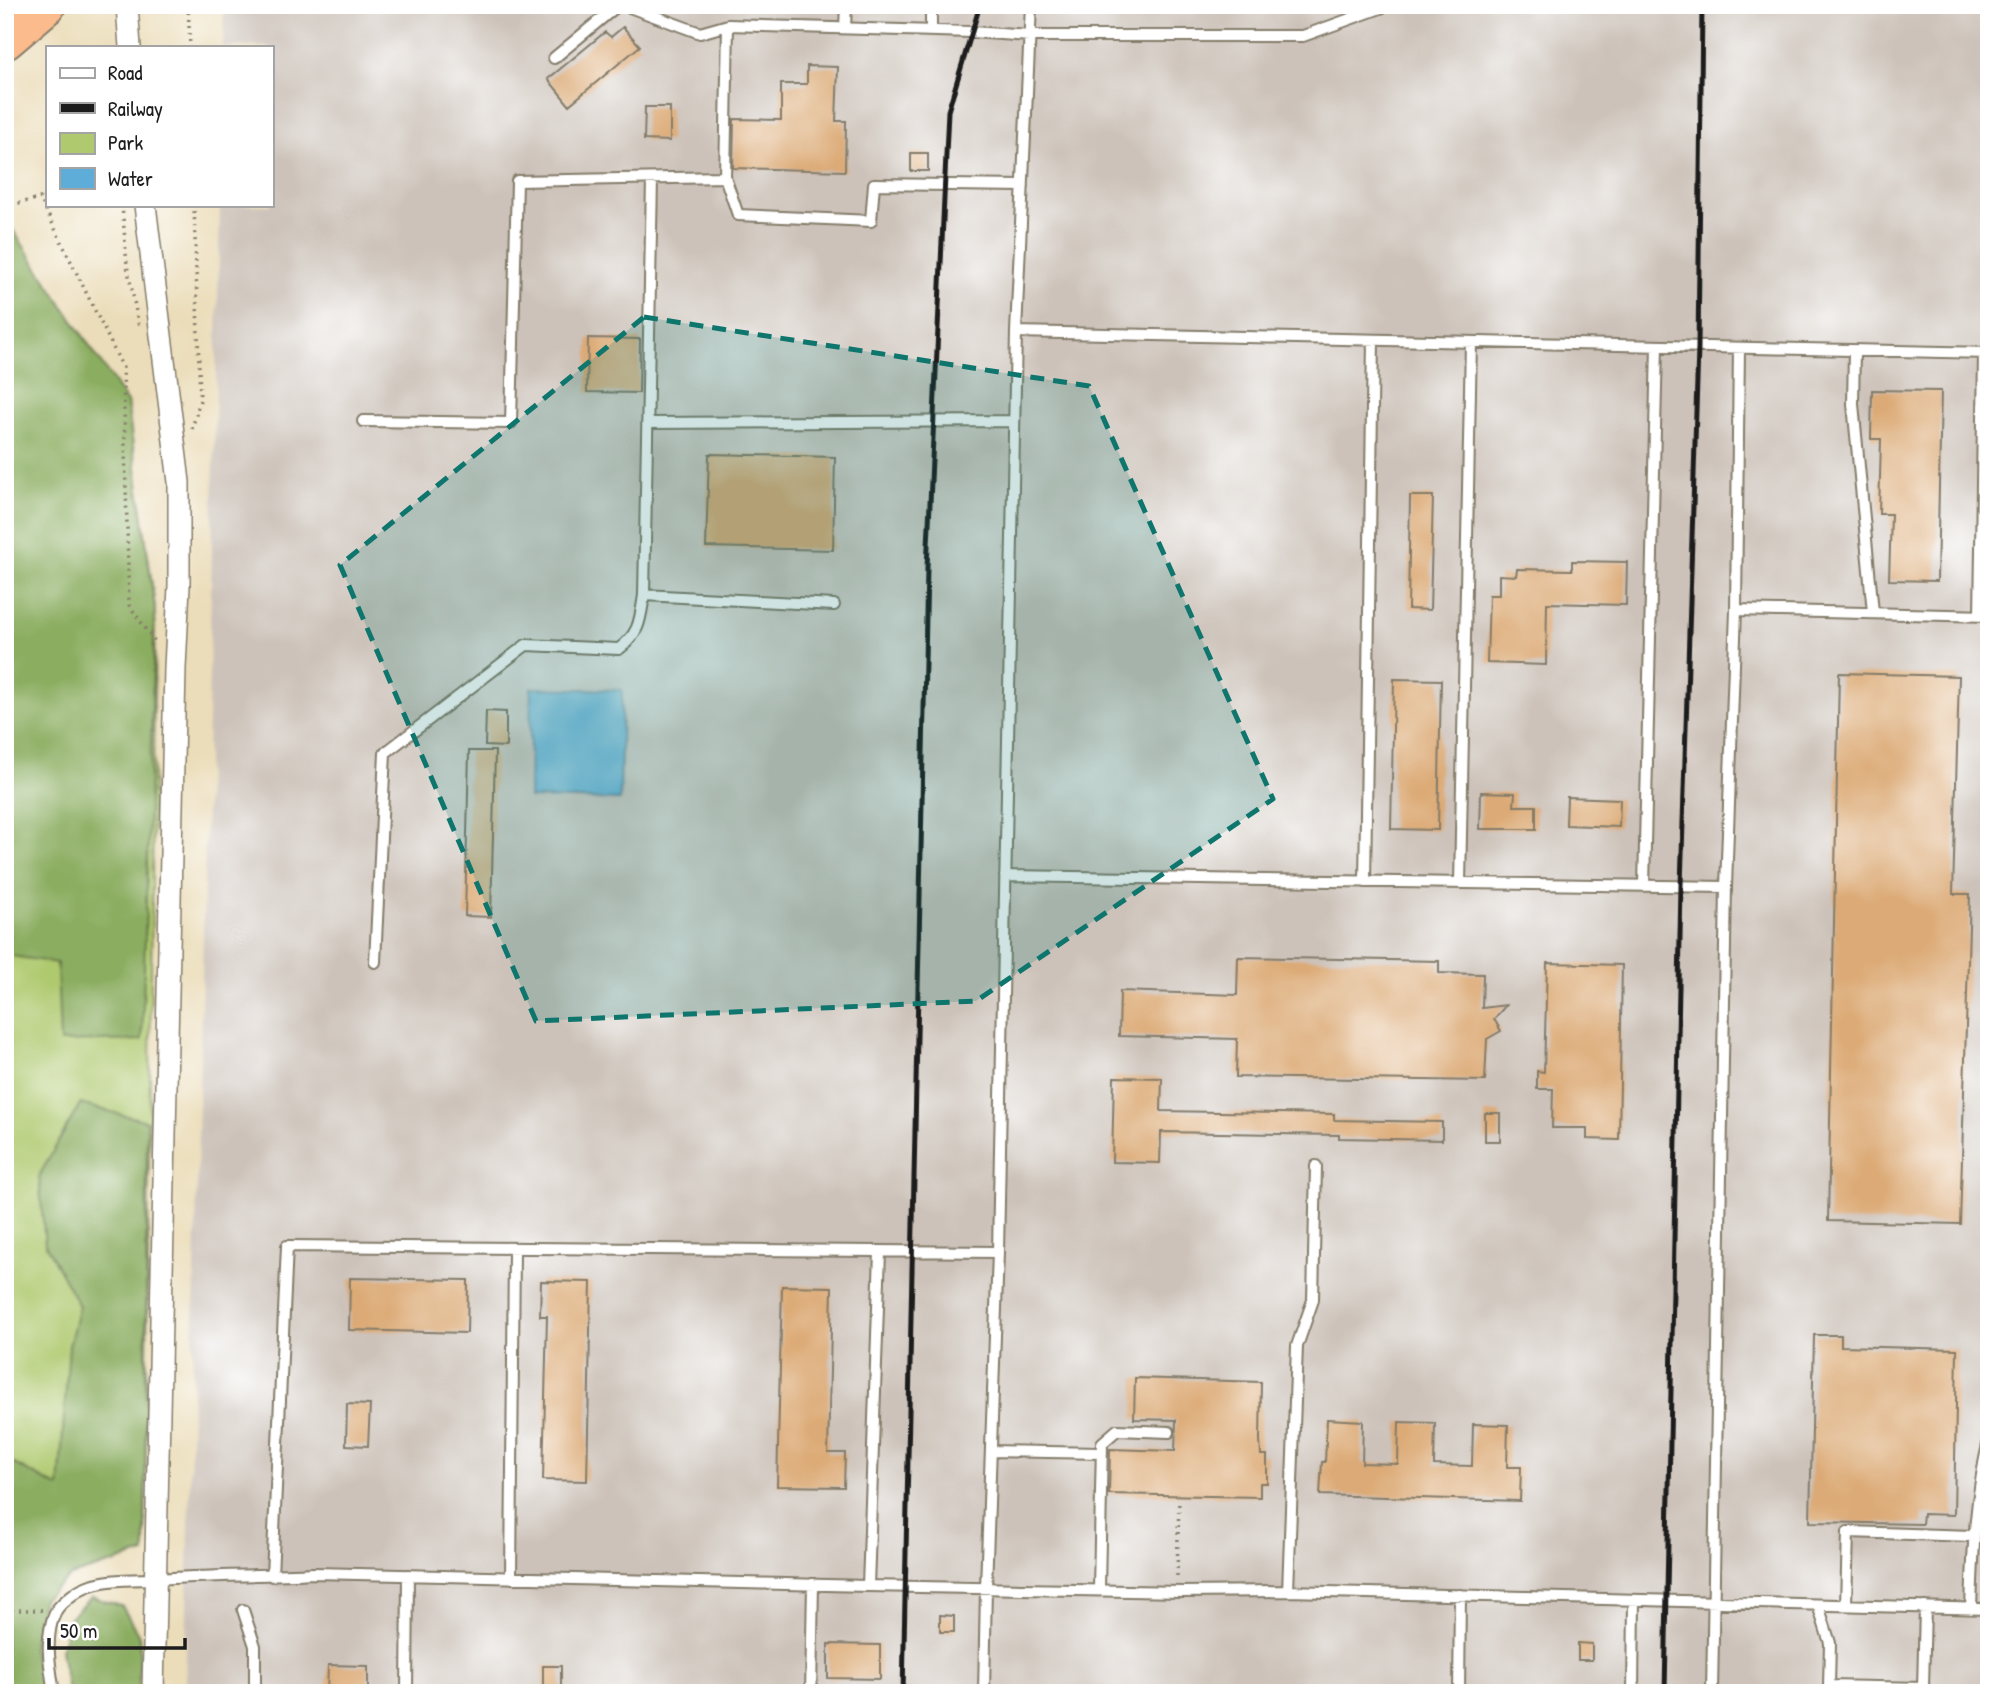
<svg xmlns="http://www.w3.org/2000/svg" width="1994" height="1698" viewBox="0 0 1994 1698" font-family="'Patrick Hand',sans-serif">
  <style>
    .industrial { fill: #ccc2b9 }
    .green { fill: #afc96e; stroke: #667245; stroke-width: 2 }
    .forest { fill: #8bad61; stroke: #54643e; stroke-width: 2 }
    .water { fill: #5dadd8; stroke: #3c647a; stroke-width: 2 }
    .building { fill: #dcaa76 }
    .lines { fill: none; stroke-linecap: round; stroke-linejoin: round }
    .service-casing { stroke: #847c6a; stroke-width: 14 }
    .minor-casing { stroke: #847c6a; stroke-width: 24 }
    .motorway-casing { stroke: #847c6a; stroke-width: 42 }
    .path { stroke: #847c6a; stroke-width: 3.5; stroke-dasharray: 2 5; stroke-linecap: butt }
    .service { stroke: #fff; stroke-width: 10 }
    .minor { stroke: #fff; stroke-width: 21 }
    .motorway { stroke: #fbbb8c; stroke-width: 38 }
    .rail { stroke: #1c1c1c; stroke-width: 5 }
    .marked { fill: #0f766e; fill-opacity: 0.2; stroke: #0f766e; stroke-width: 5; stroke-dasharray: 14 9; stroke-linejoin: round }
  </style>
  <rect width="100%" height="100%" fill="#fff"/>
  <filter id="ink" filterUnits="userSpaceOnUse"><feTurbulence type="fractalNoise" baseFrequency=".0143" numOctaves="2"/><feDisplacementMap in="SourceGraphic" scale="14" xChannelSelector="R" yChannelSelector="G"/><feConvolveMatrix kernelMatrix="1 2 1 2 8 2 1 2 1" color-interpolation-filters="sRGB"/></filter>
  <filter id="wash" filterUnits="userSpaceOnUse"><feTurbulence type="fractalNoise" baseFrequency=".00686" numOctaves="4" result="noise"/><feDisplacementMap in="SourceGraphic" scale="28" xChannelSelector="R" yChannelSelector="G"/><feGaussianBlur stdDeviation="1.57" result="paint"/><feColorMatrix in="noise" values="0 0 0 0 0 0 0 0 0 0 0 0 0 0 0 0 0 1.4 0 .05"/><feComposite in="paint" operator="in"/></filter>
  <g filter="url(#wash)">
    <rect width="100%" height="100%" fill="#ebddb9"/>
    <path class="industrial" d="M 224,5 L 1989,5 L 1989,1693 L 185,1693 L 220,205 L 271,205 L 271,47 L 223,47 Z"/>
    <path class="green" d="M 5,336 L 127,402 L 155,608 L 145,1553 L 5,1550 Z"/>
    <path class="forest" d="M 5,218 L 127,402 L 155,608 L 142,1040 L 60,1042 L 57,963 L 5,955 Z
      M 80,1104 L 147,1121 L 145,1553 L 71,1576 L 43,1599 L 32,1648 L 44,1693 L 5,1693 L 5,1459 L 59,1488 L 69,1346 L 79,1306 L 45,1244 L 39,1176 Z
      M 91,1597 L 122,1606 L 140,1637 L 139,1693 L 68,1693 L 61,1650 L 69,1618 Z"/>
    <path class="water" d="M 531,688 L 622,690 L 620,800 L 529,798 Z"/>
    <g id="blocks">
      <path class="building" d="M 623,27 L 640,46 L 569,105 L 548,79 L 605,32 L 611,37 Z
        M 807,66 L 838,67 L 836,121 L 846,121 L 845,171 L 733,168 L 734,119 L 781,120 L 781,84 L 807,84 Z
        M 645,107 L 670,107 L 670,141 L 644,140 Z
        M 911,153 L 928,153 L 928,171 L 911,171 Z
        M 588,338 L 640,339 L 639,393 L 587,392 Z
        M 1872,390 L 1941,391 L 1937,581 L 1889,580 L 1891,514 L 1879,514 L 1881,439 L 1871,439 Z
        M 709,454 L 835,457 L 833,550 L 706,547 Z
        M 1410,496 L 1433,496 L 1430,610 L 1408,609 Z
        M 1572,561 L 1627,562 L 1626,605 L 1547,603 L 1546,665 L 1487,663 L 1489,595 L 1499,595 L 1499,575 L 1516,576 L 1517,569 L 1572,570 Z
        M 1839,673 L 1959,676 L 1953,894 L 1970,894 L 1960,1224 L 1828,1221 Z
        M 1394,679 L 1441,680 L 1438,830 L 1391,829 Z
        M 486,711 L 506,712 L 506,747 L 485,746 Z
        M 469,751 L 495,751 L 491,917 L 465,916 Z
        M 1481,792 L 1515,793 L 1514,806 L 1536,806 L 1536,829 L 1480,829 Z
        M 1567,797 L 1620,799 L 1619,827 L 1566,825 Z
        M 1238,957 L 1439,961 L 1439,973 L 1483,974 L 1482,1008 L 1506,1005 L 1494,1019 L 1501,1031 L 1487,1039 L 1485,1081 L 1236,1077 L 1237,1039 L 1119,1036 L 1120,991 L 1237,995 Z
        M 1547,963 L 1622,965 L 1619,1140 L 1587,1139 L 1587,1128 L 1552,1128 L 1553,1089 L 1537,1089 L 1537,1071 L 1544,1072 Z
        M 1114,1077 L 1162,1078 L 1161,1111 L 1334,1114 L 1334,1120 L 1442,1122 L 1442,1140 L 1339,1138 L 1339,1135 L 1161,1132 L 1160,1163 L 1112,1162 Z
        M 1485,1113 L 1500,1113 L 1500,1141 L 1485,1141 Z
        M 350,1278 L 468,1280 L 467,1333 L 349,1330 Z
        M 541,1281 L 591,1282 L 587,1481 L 543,1480 L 547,1316 L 540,1316 Z
        M 782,1286 L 832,1287 L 828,1453 L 845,1453 L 844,1487 L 777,1486 Z
        M 1814,1335 L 1841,1335 L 1841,1346 L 1957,1349 L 1954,1515 L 1923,1514 L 1922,1524 L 1810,1522 Z
        M 1135,1378 L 1261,1382 L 1260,1440 L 1261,1455 L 1267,1455 L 1267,1483 L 1260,1483 L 1260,1497 L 1109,1494 L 1110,1449 L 1175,1451 L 1176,1420 L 1134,1419 Z
        M 347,1404 L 370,1405 L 368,1446 L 346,1445 Z
        M 1327,1419 L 1363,1421 L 1362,1463 L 1398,1464 L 1399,1422 L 1435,1423 L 1434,1465 L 1472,1466 L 1473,1424 L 1508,1425 L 1507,1467 L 1521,1467 L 1520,1501 L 1320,1495 L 1322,1462 L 1325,1462 Z
        M 940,1615 L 954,1616 L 954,1632 L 940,1632 Z
        M 1578,1643 L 1592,1644 L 1592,1660 L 1578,1660 Z
        M 828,1644 L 880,1645 L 880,1679 L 828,1678 Z
        M 328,1665 L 368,1666 L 368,1693 L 327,1693 Z
        M 543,1666 L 561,1666 L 561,1693 L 543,1693 Z"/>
    </g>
  </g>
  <g filter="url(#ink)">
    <use href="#blocks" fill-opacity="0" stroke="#847c6a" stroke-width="2"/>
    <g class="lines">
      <g class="service-casing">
        <path id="service" d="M 624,5 L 700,33 L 728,25
          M 845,28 L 846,5
          M 931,31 L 931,5
          M 554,58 L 618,5
          M 725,177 L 728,25 L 971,32 L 1030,36 L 1303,36 L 1389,5
          M 652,179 L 644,595 L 834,605
          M 1016,332 L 1989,353
          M 1854,351 L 1853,404 L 1873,612
          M 363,421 L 511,423 L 517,181 L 725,177 L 738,215 L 871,221 L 874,184 L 1023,186
          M 648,423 L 1014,421
          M 1736,610 L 1989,616
          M 1980,615 L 1984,353
          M 1005,876 L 1726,887
          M 1365,882 L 1373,340
          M 1460,883 L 1471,342
          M 1644,886 L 1657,346
          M 375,962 L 385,753 L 526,645 L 619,649 C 640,633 640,620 644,595
          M 991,1451 L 1102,1453
          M 272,1576 L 287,1246 L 998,1252
          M 511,1578 L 514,1250
          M 868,1586 L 880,1252
          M 1099,1589 L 1102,1443 L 1117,1430 L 1169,1432
          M 1288,1591 L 1297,1346 L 1313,1300 L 1316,1166
          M 1818,1605 L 1830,1643 L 1829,1686 L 1923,1688 L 1925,1607
          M 1846,1605 L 1848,1532 L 1973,1536
          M 1971,1609 C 1973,1548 1975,1500 1989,1440
          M 243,1610 L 255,1646 L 255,1693
          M 54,1693 C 50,1667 44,1637 55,1613 C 58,1605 75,1592 83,1588 C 105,1578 133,1580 157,1579 C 209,1575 261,1576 314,1573 L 868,1586 L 1182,1592 L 1288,1591 L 1989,1609
          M 407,1693 L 408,1575
          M 811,1693 L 813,1584
          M 984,1693 L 986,1587 L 998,1252 L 1016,332 L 1031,5
          M 1459,1693 L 1460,1595
          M 1633,1693 L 1634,1600
          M 1712,1693 L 1726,887 L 1736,610 L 1739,348"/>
      </g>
      <g class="minor-casing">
        <path id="minor" d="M 127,5 L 130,47
          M 145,205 L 179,482 L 179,586 L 175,668 L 153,1693"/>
      </g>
      <g class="motorway-casing">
        <path id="motorway" d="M 5,40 L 46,5"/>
      </g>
      <path class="path" d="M 188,5 L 190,47
        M 122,205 L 127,265 L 139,327
        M 5,207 L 40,198 L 123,368 L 129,605 L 156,643
        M 192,429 L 200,400 L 194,205
        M 1177,1576 L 1179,1499
        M 5,1610 L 42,1610"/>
      <use href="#service" class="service"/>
      <use href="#minor" class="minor"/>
      <use href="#motorway" class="motorway"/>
      <path class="rail" d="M 903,1693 L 927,568 L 948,111 L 980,5
        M 1665,1693 L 1681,886 L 1698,348 L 1702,5"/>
    </g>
  </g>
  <path class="marked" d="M 644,317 L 1089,386 L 1273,799 L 976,1001 L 536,1021 L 340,565 Z"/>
  <rect width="1994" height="1698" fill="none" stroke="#fff" stroke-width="28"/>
  <rect x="46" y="46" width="228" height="161" fill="#ffffff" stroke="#a4a4a4" stroke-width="2"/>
  <rect x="60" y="68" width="35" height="10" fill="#ffffff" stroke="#a4a4a4" stroke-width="2"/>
  <text x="108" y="80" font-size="21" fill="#1c1c1c">Road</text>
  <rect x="60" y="103" width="35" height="10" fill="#1c1c1c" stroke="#a4a4a4" stroke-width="2"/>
  <text x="108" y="116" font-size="21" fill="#1c1c1c">Railway</text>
  <rect x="60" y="133" width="35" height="21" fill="#afc96e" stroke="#a4a4a4" stroke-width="2"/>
  <text x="108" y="150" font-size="21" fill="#1c1c1c">Park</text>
  <rect x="60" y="168" width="35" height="21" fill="#5dadd8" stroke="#a4a4a4" stroke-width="2"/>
  <text x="108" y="186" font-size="21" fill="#1c1c1c">Water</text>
  <path d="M49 1638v10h136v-10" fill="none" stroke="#1c1c1c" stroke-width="3.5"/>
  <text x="60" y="1638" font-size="21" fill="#1c1c1c" stroke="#ffffff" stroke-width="5" paint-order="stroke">50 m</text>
</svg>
